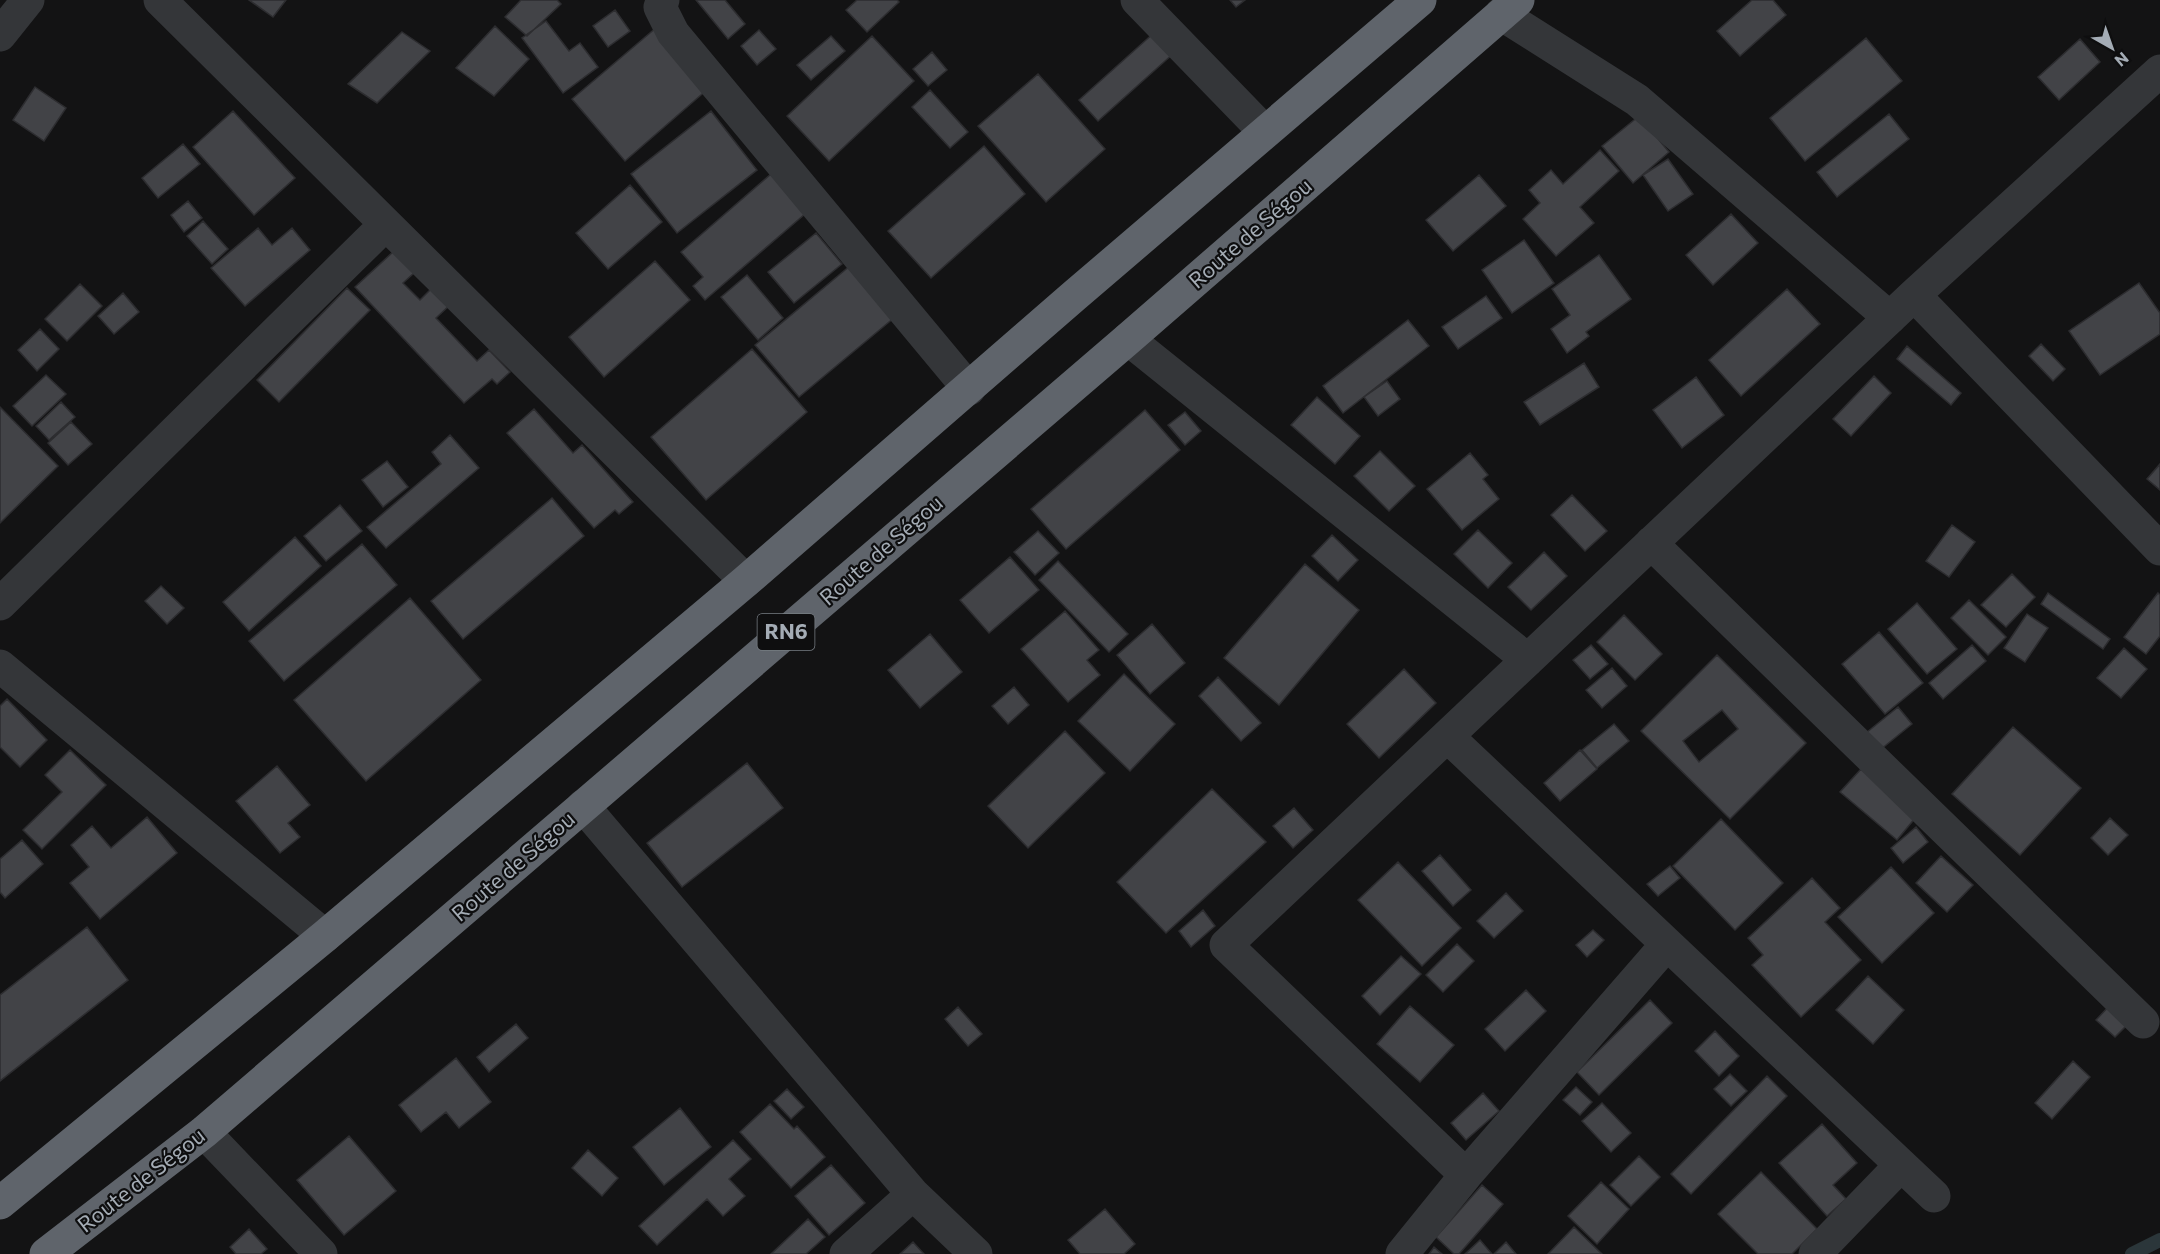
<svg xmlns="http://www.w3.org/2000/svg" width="2160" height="1254" viewBox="0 0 2160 1254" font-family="Commissioner,sans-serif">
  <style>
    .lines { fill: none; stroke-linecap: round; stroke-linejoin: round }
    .stream { stroke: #2b363a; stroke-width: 14 }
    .building { fill: #424347; stroke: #2d2d30; stroke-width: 1.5; fill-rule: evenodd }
    .minor { stroke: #343639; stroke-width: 33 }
    .highway { stroke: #5f646b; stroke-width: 33 }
    .labels { text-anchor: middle; stroke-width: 4.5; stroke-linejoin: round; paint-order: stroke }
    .shield { fill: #0e0e0f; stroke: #777d83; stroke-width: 1.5 }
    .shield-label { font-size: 21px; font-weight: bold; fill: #a4acb5 }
    .street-label { font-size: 22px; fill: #a4acb5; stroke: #0e0e0f }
  </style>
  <rect width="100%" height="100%" fill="#131314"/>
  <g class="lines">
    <path class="stream" d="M 2132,1254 L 2160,1240"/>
  </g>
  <path class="building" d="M 249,0 L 286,0 L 273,17 Z
    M 521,0 L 557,0 L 561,4 L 527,36 L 505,17 Z
    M 696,0 L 725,0 L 745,24 L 728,39 Z
    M 857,0 L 897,0 L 899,2 L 867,32 L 846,10 Z
    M 1230,0 L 1245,0 L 1236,7 Z
    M 1752,0 L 1773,0 L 1786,15 L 1740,56 L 1717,31 Z
    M 615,10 L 630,31 L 608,47 L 593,26 Z
    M 546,21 L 569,51 L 580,43 L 598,67 L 563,93 L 522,38 Z
    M 495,26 L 529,59 L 494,96 L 456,68 Z
    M 657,27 L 709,88 L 625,161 L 572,99 Z
    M 759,30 L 776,49 L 757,65 L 741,46 Z
    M 1156,31 L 1174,53 L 1098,121 L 1079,100 Z
    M 402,32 L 430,51 L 377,103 L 348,84 Z
    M 831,36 L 845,51 L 811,80 L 797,65 Z
    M 872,36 L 914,81 L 829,161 L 787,116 Z
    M 1866,38 L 1902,81 L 1805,161 L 1770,118 Z
    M 2080,39 L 2100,62 L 2059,100 L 2038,77 Z
    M 932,52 L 947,70 L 928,86 L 913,69 Z
    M 1038,74 L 1105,149 L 1046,202 L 978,126 Z
    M 35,87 L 66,108 L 44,141 L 13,120 Z
    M 930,90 L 968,132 L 950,148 L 912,107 Z
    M 233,111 L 295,178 L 254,215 L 193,147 Z
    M 711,111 L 757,170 L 677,233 L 631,174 Z
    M 1889,114 L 1909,139 L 1837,197 L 1817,172 Z
    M 1639,116 L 1669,152 L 1633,183 L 1602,146 Z
    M 183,144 L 200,164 L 158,198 L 142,178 Z
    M 984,146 L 1025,194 L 931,278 L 888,231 Z
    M 1600,150 L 1619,171 L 1580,207 L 1594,223 L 1556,256 L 1523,219 L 1540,203 L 1529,190 L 1551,170 L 1563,184 Z
    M 1668,159 L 1693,194 L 1668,211 L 1643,175 Z
    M 771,174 L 805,214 L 705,300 L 693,286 L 703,277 L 681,252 Z
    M 1479,175 L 1506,206 L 1453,251 L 1426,220 Z
    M 630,185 L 662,222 L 608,269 L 576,233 Z
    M 188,201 L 202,218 L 184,232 L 171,215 Z
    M 1731,214 L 1758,243 L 1713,285 L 1686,255 Z
    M 203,221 L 228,249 L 212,264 L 187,236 Z
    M 258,228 L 272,245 L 292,228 L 310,250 L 245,306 L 211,268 Z
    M 816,233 L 842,264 L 794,303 L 768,272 Z
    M 1524,240 L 1554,283 L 1512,313 L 1482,270 Z
    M 394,251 L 414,273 L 403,283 L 420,300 L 435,285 L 452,303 L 436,318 L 477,361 L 489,350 L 510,372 L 497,384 L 492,379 L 464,403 L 355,287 Z
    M 1599,255 L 1631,299 L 1586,332 L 1589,336 L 1567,353 L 1551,329 L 1570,315 L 1552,289 Z
    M 655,261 L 690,300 L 604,377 L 569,337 Z
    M 851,265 L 895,317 L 799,397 L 755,345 Z
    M 747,275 L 783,318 L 758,340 L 721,297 Z
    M 2139,283 L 2160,313 L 2160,334 L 2100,375 L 2069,331 Z
    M 80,284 L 102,306 L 67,341 L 45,319 Z
    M 347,288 L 370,310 L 279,402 L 257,380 Z
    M 1787,289 L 1820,324 L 1741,396 L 1709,360 Z
    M 123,293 L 139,312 L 114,334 L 98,316 Z
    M 1486,296 L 1502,318 L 1458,349 L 1442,327 Z
    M 1408,320 L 1429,346 L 1343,413 L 1323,386 Z
    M 40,329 L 59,349 L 37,371 L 18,350 Z
    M 2041,344 L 2065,369 L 2053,381 L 2029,356 Z
    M 1907,346 L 1961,393 L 1951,405 L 1897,359 Z
    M 752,349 L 807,412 L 706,500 L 651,437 Z
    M 1584,363 L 1599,387 L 1540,425 L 1524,402 Z
    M 46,375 L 66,394 L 32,426 L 13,406 Z
    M 1874,376 L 1891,393 L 1851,436 L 1833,419 Z
    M 1696,377 L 1724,415 L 1682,448 L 1653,410 Z
    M 1387,381 L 1400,399 L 1378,416 L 1364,397 Z
    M 1317,397 L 1360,436 L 1335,464 L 1291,425 Z
    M 61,402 L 75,417 L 49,440 L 36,426 Z
    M 0,407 L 58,466 L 0,523 Z
    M 534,409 L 573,453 L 582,445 L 633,502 L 619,514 L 615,510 L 594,528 L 507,433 Z
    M 1145,410 L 1180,450 L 1066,549 L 1031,509 Z
    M 1185,412 L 1201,431 L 1185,445 L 1168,425 Z
    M 71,422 L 92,444 L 68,465 L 48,443 Z
    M 450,435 L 479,468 L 386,548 L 367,527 L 441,464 L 432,452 Z
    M 1380,451 L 1415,486 L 1389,511 L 1354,476 Z
    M 1470,453 L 1488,475 L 1483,479 L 1499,499 L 1462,530 L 1427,489 Z
    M 387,461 L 408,487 L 383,507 L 362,480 Z
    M 2160,464 L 2160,490 L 2147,479 Z
    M 1572,495 L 1607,531 L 1585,551 L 1551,515 Z
    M 552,498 L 584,536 L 463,639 L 431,601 Z
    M 340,505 L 362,531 L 326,561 L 304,536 Z
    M 1952,525 L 1975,542 L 1949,577 L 1926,561 Z
    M 1478,530 L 1512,563 L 1488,588 L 1454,554 Z
    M 1038,531 L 1059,553 L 1035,575 L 1014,552 Z
    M 1332,535 L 1358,560 L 1338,581 L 1312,556 Z
    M 295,537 L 321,566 L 249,631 L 223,602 Z
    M 362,544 L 397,585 L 284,681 L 249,641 Z
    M 1544,552 L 1567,576 L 1531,610 L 1508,587 Z
    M 1010,557 L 1039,590 L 989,633 L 960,600 Z
    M 1058,561 L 1128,634 L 1109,652 L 1039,580 Z
    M 1305,564 L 1359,610 L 1279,705 L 1224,658 Z
    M 2012,574 L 2035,597 L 2006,627 L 1981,605 Z
    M 161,586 L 184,608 L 167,624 L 145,601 Z
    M 2048,593 L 2110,639 L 2103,649 L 2041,604 Z
    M 2158,593 L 2160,595 L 2160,636 L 2146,654 L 2124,637 Z
    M 410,598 L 481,680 L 366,781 L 294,700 Z
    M 1969,600 L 2006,637 L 1988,655 L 1951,618 Z
    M 1917,603 L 1957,649 L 1927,674 L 1888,629 Z
    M 1065,611 L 1099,650 L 1087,660 L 1100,675 L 1068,702 L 1021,649 Z
    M 2027,614 L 2048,628 L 2025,662 L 2004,648 Z
    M 1624,615 L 1662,654 L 1635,680 L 1597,642 Z
    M 1152,624 L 1185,663 L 1150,694 L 1117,655 Z
    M 1879,632 L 1923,683 L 1885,714 L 1842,664 Z
    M 930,634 L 962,672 L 920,708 L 888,670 Z
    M 1591,645 L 1608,664 L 1590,679 L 1573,660 Z
    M 1972,645 L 1986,661 L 1943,699 L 1929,683 Z
    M 2124,648 L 2147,669 L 2121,698 L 2097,678 Z
    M 1717,655 L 1806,743 L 1730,819 L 1641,731 ZM 1722,710 L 1738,729 L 1699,762 L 1683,741 Z
    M 1612,668 L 1627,686 L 1602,708 L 1586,690 Z
    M 1404,669 L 1436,703 L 1379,758 L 1347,724 Z
    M 1124,674 L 1175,724 L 1130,771 L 1078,721 Z
    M 1218,677 L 1261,723 L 1241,741 L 1199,696 Z
    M 1014,687 L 1029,705 L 1008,724 L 992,706 Z
    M 7,699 L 47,740 L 20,767 L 0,747 L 0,706 Z
    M 1898,707 L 1912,724 L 1875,754 L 1861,737 Z
    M 1614,724 L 1629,741 L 1597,768 L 1582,750 Z
    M 2013,727 L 2081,788 L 2020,855 L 1952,794 Z
    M 1065,731 L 1105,773 L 1028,848 L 988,806 Z
    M 70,750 L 106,785 L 42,849 L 23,830 L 62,792 L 45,775 Z
    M 1580,750 L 1597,769 L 1560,801 L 1544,783 Z
    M 747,763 L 783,808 L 682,887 L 647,843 Z
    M 277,766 L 310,805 L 288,823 L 300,837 L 280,853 L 236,801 Z
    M 1861,769 L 1916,817 L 1897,840 L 1840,792 Z
    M 1212,789 L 1266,842 L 1166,933 L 1117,882 Z
    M 1294,808 L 1313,830 L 1293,848 L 1273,826 Z
    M 147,817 L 177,853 L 100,919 L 70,883 L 89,867 L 71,845 L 92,826 L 111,848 Z
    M 2110,818 L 2128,835 L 2108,855 L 2091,838 Z
    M 1721,819 L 1783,883 L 1735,930 L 1673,866 Z
    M 1916,827 L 1928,842 L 1903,863 L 1891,848 Z
    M 22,840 L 43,864 L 5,898 L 0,892 L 0,859 Z
    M 1440,855 L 1471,890 L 1453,906 L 1422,871 Z
    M 1941,856 L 1973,885 L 1947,912 L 1916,883 Z
    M 1398,862 L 1461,928 L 1422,966 L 1358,900 Z
    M 1670,866 L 1680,878 L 1658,896 L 1647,884 Z
    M 1891,867 L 1934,913 L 1882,963 L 1838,917 Z
    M 1812,878 L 1840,908 L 1825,922 L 1861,960 L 1801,1017 L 1752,965 L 1763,955 L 1748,938 Z
    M 1506,893 L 1523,911 L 1494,938 L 1477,921 Z
    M 1203,910 L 1215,926 L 1191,947 L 1179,931 Z
    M 87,927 L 128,980 L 0,1081 L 0,995 Z
    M 1593,930 L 1604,940 L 1587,957 L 1576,945 Z
    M 1457,944 L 1474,961 L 1443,992 L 1426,975 Z
    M 1401,956 L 1421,974 L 1380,1015 L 1362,996 Z
    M 1868,976 L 1904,1010 L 1873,1044 L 1836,1010 Z
    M 1526,990 L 1546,1011 L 1505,1051 L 1485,1029 Z
    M 1650,1000 L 1672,1023 L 1599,1095 L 1577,1072 Z
    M 2111,1004 L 2131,1021 L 2115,1037 L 2096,1020 Z
    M 1410,1006 L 1454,1045 L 1420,1082 L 1377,1044 Z
    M 958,1007 L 982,1034 L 968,1046 L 945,1019 Z
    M 516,1024 L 528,1038 L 489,1072 L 477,1057 Z
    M 1715,1031 L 1739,1056 L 1719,1076 L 1695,1051 Z
    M 456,1058 L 491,1102 L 459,1128 L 446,1112 L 421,1132 L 399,1105 Z
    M 2073,1061 L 2090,1077 L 2052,1119 L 2035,1103 Z
    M 1730,1074 L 1747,1091 L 1731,1106 L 1714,1089 Z
    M 1767,1076 L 1787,1096 L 1691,1194 L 1671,1174 Z
    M 1576,1087 L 1592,1102 L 1580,1115 L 1563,1100 Z
    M 787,1089 L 804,1107 L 791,1119 L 774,1101 Z
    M 1483,1093 L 1499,1111 L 1466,1140 L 1451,1123 Z
    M 1602,1103 L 1631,1133 L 1611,1152 L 1582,1121 Z
    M 770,1104 L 794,1129 L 797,1126 L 825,1157 L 791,1188 L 740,1132 Z
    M 680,1108 L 711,1147 L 664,1185 L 633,1147 Z
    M 1822,1124 L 1857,1163 L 1833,1185 L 1846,1199 L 1827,1216 L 1779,1163 Z
    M 349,1136 L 396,1191 L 344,1235 L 297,1180 Z
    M 733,1140 L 751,1159 L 729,1179 L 745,1196 L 723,1216 L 707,1199 L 657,1245 L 639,1226 Z
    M 588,1150 L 618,1178 L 602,1196 L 572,1168 Z
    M 1639,1156 L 1660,1177 L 1631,1206 L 1610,1185 Z
    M 831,1165 L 865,1203 L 829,1235 L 795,1196 Z
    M 1761,1172 L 1817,1229 L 1792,1254 L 1758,1254 L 1718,1214 Z
    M 1601,1182 L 1629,1209 L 1597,1244 L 1568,1216 Z
    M 1482,1185 L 1503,1204 L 1459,1254 L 1454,1254 L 1436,1237 Z
    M 1105,1209 L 1135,1244 L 1124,1254 L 1080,1254 L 1068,1240 Z
    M 808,1219 L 825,1237 L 806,1254 L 771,1254 Z
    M 1574,1227 L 1602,1254 L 1548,1254 Z
    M 249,1229 L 267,1249 L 261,1254 L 236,1254 L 230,1247 Z
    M 1480,1240 L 1492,1254 L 1465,1254 Z
    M 913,1242 L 924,1254 L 900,1254 Z
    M 1506,1242 L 1516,1254 L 1494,1254 Z
    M 1434,1247 L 1442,1254 L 1429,1254 Z"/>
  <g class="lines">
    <path class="minor" d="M 160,0 L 746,581
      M 663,0 L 660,7 L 673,33 L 969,389
      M 1137,0 L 1265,132
      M 1501,14 L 1637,100 L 1890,318
      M 0,35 L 28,0
      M 1914,295 L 2160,549
      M 1128,339 L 1528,660
      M 1651,543 L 2143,1022
      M 0,604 L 386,224
      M 0,666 L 325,936
      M 1447,736 L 1934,1196
      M 583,806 L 913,1194 L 976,1254
      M 204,1132 L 321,1254
      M 1466,1175 L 1226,945 L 1914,295 L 2160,71
      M 846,1254 L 913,1194
      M 1402,1254 L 1466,1175 L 1667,944
      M 1815,1254 L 1901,1165"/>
    <path class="highway" d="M 0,1203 L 325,936 L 746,581 L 1074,296 L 1420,0
      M 46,1254 L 204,1132 L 1128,339 L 1518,0"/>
  </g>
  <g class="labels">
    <rect class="shield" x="757.5" y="614" width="57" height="36" rx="4.5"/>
    <g class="shield-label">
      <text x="786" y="639">RN6</text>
    </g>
    <g class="street-label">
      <text transform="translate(1250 233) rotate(-41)" y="8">Route de Ségou</text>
      <text transform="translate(881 550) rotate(-41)" y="8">Route de Ségou</text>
      <text transform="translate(513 866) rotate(-41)" y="8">Route de Ségou</text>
      <text transform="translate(141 1180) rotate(-38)" y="8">Route de Ségou</text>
    </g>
  </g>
  <g transform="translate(2112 48) rotate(140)" stroke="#0e0e0f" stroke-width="4.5" paint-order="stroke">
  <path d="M0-4.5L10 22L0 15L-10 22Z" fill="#a4acb5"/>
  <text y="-9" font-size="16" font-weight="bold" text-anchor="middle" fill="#a4acb5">N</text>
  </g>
</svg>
